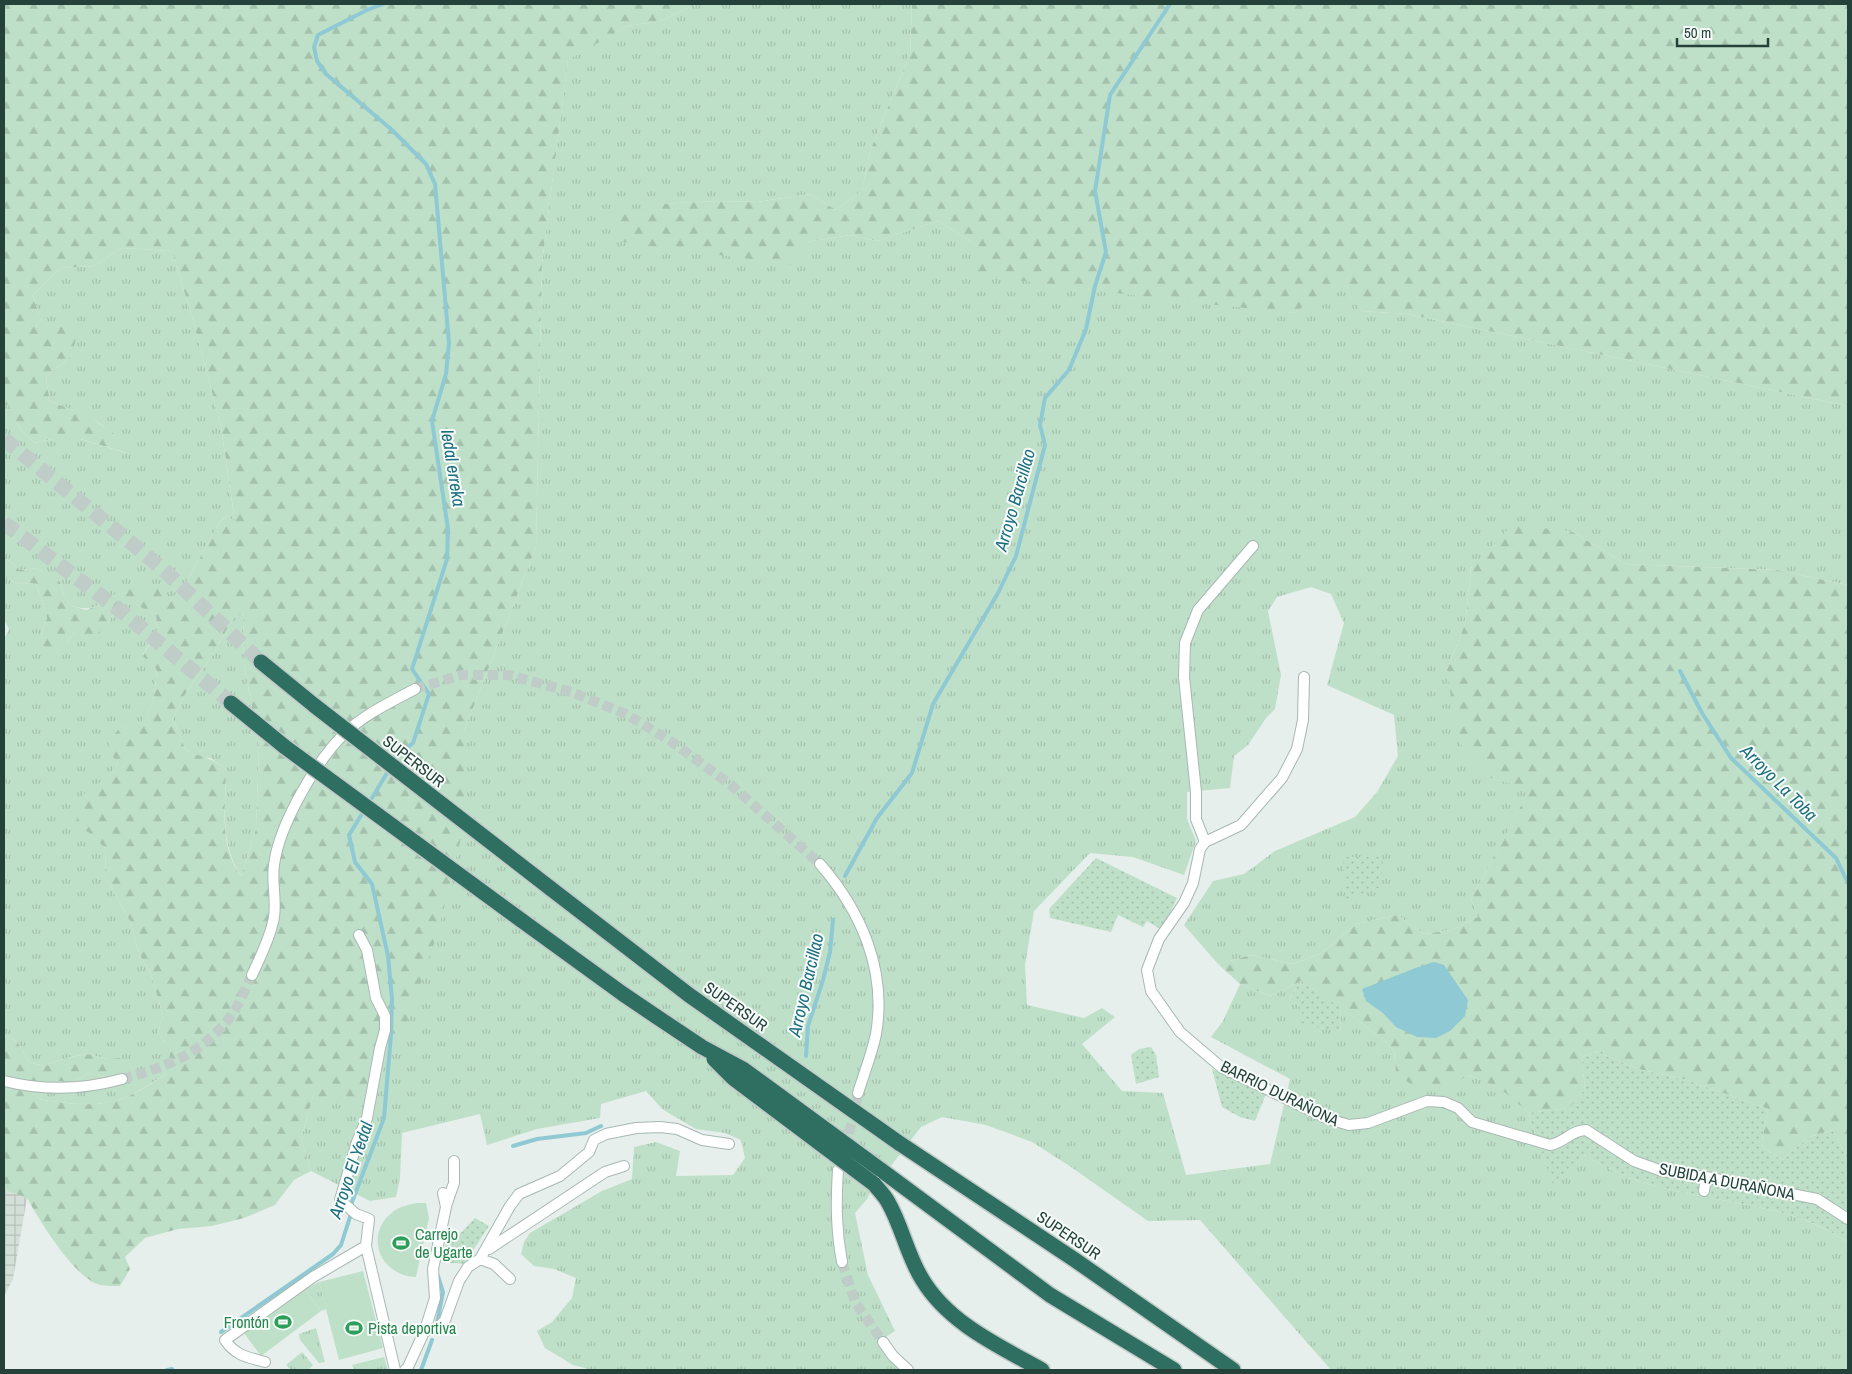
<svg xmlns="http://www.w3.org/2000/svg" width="1852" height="1374" viewBox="0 0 1852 1374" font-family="'Archivo Narrow',sans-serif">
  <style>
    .industrial { fill: url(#industrial-grid) }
    .grass { fill: url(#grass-tufts) }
    .forest { fill: url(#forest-firs); fill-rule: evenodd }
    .park { fill: url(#park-dots) }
    .pitch { fill: #bfe0c8 }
    .water { fill: #8ec9d4 }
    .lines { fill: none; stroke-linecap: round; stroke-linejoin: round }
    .stream { stroke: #8ec9d4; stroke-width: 4 }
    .minor-tunnel { stroke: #bfccc8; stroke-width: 10; stroke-dasharray: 10 5; stroke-linecap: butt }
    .motorway-tunnel { stroke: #bfccc8; stroke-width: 15; stroke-dasharray: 15 8; stroke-linecap: butt }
    .minor-casing { stroke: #a8b8b2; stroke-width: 12 }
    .motorway-casing { stroke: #c2cac8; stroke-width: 18 }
    .minor { stroke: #fff; stroke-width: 10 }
    .motorway { stroke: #2f6f62; stroke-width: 15 }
    .motorway-bridge-casing { stroke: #c2cac8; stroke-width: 18; stroke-linecap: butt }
    .motorway-bridge { stroke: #2f6f62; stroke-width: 15 }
    .labels { text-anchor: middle; stroke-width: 4; stroke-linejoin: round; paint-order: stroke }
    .street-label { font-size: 16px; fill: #24423a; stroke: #f7fbf9 }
    .leisure-label { font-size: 16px; fill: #27864d; stroke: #f7fbf9; text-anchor: start }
    .water-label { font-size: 18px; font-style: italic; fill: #1c6f80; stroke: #f7fbf9 }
  </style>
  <defs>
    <pattern id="industrial-grid" width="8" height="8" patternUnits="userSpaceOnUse" patternTransform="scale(1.25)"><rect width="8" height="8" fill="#d4dfda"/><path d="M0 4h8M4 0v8" fill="none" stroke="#b6c1bc"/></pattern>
    <pattern id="grass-tufts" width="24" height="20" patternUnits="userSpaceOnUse" patternTransform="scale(1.25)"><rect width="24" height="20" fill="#bfe0c8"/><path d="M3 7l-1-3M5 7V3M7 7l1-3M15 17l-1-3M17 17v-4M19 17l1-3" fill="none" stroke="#a4c1ad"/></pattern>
    <pattern id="forest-firs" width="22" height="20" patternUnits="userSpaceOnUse" patternTransform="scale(1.25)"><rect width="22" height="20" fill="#bfe0c8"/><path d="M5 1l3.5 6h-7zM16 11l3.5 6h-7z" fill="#a4c1ad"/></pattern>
    <pattern id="park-dots" width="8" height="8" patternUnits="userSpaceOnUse" patternTransform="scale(1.25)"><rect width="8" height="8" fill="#bfe0c8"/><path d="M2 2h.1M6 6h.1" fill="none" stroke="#a4c1ad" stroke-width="1.8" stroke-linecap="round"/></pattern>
  </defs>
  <rect width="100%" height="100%" fill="#e6efeb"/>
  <path class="industrial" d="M 4,1190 L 27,1198 L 13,1279 L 4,1296 Z"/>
  <path class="grass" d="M 696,4 L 912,4 L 910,54 L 870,151 L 862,191 L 836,210 L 810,194 L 757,202 L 719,201 L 658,204 L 807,242 L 850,235 L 877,241 L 938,221 L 973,243 L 1241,306 L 1295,313 L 1338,279 L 1361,311 L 1407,314 L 1848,406 L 1848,585 L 1777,570 L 1626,564 L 1571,531 L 1471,567 L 1465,624 L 1447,670 L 1490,778 L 1531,788 L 1471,899 L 1478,917 L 1451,930 L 1424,934 L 1397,915 L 1356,924 L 1322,953 L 1293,964 L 1251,955 L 1218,964 L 1184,925 L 1213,881 L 1244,874 L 1275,851 L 1355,817 L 1377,792 L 1398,756 L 1394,715 L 1327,685 L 1344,623 L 1331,594 L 1311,587 L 1277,597 L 1268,611 L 1281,675 L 1275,709 L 1266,718 L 1248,745 L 1234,756 L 1230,788 L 1187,792 L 1187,819 L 1196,841 L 1184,875 L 1133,857 L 1090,853 L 1034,911 L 1025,965 L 1027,1005 L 1084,1018 L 1102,1008 L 1115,1017 L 1082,1044 L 1122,1091 L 1163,1093 L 1186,1175 L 1270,1164 L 1290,1079 L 1211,1037 L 1223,1021 L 1240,984 L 1270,996 L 1301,981 L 1289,999 L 1305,1010 L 1297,1021 L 1340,1031 L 1341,1008 L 1363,1024 L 1394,1050 L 1396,1073 L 1451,1088 L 1467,1075 L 1488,1082 L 1512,1096 L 1528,1113 L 1554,1186 L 1585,1155 C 1646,1196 1721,1195 1790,1215 C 1810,1221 1830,1231 1848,1242 L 1848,1370 L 1331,1370 L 1200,1220 L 1148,1221 L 1071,1167 L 1032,1142 L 986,1125 L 942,1117 L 921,1127 L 870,1193 L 868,1198 L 855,1213 L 868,1275 L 895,1331 L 877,1343 L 903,1370 L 592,1370 L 573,1365 L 545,1348 L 537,1331 L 552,1322 L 572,1298 L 576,1278 L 554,1269 L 534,1266 L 521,1254 L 524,1242 L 530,1233 L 602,1191 L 632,1179 L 634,1147 L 656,1142 L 680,1151 L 676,1176 L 733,1175 L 745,1158 L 741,1140 L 725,1133 L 696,1129 L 662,1109 L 646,1091 L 601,1104 L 600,1118 L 537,1129 L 487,1145 L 480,1114 L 402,1133 L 400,1178 L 396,1197 L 370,1201 L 311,1171 L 301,1139 L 313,1096 L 464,826 L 464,731 L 536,547 L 542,263 L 568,59 L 627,26 L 660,21 Z
    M 121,248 L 172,251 L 192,317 L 221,426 L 235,523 L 227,515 L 220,522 L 188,579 L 170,601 L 117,593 C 98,606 93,612 71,606 L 64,595 L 60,582 L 36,568 L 20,570 L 4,556 L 4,403 L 8,404 L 21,430 L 35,443 L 52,439 L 81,439 L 126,453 C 108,420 82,414 49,401 L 46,377 L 72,355 L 41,321 L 33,295 L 60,268 L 94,266 Z
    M 4,577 L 19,584 L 35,583 L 43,602 L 47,618 L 41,636 L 66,643 L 75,632 L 108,624 L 112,616 L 130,601 C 140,605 146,612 156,614 L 157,630 L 143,655 L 157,670 L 153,703 L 141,725 L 121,727 L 118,762 L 112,773 L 100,783 L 88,832 L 106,849 L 105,877 L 130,921 L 139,953 L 151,975 L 163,1015 L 158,1033 L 171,1049 L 165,1075 C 153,1082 142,1089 131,1095 C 102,1109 69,1104 39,1099 L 48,1081 L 75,1081 L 89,1073 L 104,1077 L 108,1059 L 88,1054 L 66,1058 L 44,1066 L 28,1062 C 23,1050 17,1038 4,1035 L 4,639 L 9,629 L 4,619 Z
    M 243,614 L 244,664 L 259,746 L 256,829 L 241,876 C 219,843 226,806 226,769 L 210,758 L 201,757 L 186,751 L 173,719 L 184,696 L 212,656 L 233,618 Z
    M 319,1282 L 326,1309 L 321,1311 L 305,1289 Z
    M 316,1328 L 325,1362 L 319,1363 L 300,1340 L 299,1334 Z
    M 302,1352 L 313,1365 L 308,1370 L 291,1370 L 286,1365 Z
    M 384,1357 L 388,1370 L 354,1369 L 352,1365 Z"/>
  <path class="forest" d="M 4,4 L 696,4 L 660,21 L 627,26 L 568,60 L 542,263 L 536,547 L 464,731 L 464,826 L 439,928 L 409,1019 L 381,1070 L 346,1104 L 313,1096 L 301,1139 L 311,1171 L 294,1180 L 275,1205 L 244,1218 L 212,1226 L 178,1229 L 145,1238 L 125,1257 L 130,1269 L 120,1286 C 113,1286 106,1286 100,1285 C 74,1278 40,1221 27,1198 L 4,1190 L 4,1035 C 17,1038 23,1050 28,1062 L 44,1066 L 66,1058 L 88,1054 L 108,1059 L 120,1058 L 125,1066 L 118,1075 L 104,1077 L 89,1073 L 75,1081 L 48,1081 L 39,1099 C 69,1104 102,1109 131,1095 C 143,1089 154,1082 165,1075 L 171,1049 L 158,1033 L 163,1015 L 151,975 L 139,953 L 130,921 L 105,877 L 106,849 L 88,832 L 75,826 L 83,795 L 112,773 L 118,762 L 111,755 L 108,741 L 121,727 L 141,724 L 153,703 L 157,670 L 143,656 L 157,630 L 156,614 C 146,612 140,605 130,602 L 112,616 L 108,624 L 95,636 L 82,637 L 75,632 L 66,643 L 45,657 L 41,636 L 47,618 L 43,602 L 35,583 L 19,584 L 4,577 L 4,556 L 20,570 L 36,568 L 50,575 L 60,582 L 64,595 L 71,606 L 86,610 L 99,605 L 117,593 L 146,584 L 161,588 L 170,601 L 188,579 L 220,522 L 227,515 L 235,522 L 221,426 L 192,317 L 172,251 L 121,248 L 94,266 L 60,268 L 33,295 L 41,321 L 78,330 L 72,355 L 46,377 L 49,401 L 88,416 L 113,433 L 127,453 L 81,439 L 52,439 L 35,443 L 21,430 L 8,405 L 4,403 ZM 243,614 L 244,664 L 259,746 L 256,829 L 241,876 C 218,846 226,804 226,769 C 212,758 202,757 186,751 L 173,719 L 184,696 L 212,656 L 233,618 Z
    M 912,4 L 1848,4 L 1848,406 L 1407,314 L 1361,311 L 1338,280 L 1295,313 L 1178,301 L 978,275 L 973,243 L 938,221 L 877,241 L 850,235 L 807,242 L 793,265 L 617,241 L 617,216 L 658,204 L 719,201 L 757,202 L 810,194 L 836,210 L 862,191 L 870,151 L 910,54 Z
    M 1512,525 L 1571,531 L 1626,564 L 1777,570 L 1848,585 L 1848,1160 L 1833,1130 L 1809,1137 L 1782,1160 L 1761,1146 L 1768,1109 L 1687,1080 L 1638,1069 L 1597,1052 L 1582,1057 L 1585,1089 L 1570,1108 L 1528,1113 C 1508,1092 1494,1084 1467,1075 C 1462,1079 1457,1086 1451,1088 C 1431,1098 1411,1085 1396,1074 L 1394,1050 L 1363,1024 L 1301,981 L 1270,996 L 1240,984 L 1218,964 L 1251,955 L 1293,964 L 1322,953 L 1356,924 L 1397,915 L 1424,934 L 1451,930 L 1478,917 L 1471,899 L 1530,789 L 1490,778 L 1457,740 L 1447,670 L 1465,624 L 1471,568 Z"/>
  <path class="park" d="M 1343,857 L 1383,857 L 1381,887 L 1346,899 Z
    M 1096,858 L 1177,898 L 1162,930 L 1147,921 L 1143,927 L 1118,915 L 1111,932 L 1050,918 L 1049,909 Z
    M 1301,981 L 1341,1008 L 1340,1031 L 1310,1026 L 1297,1021 L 1304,1010 L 1289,999 Z
    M 1151,1047 L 1156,1055 L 1159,1077 L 1136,1084 L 1131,1055 L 1139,1049 Z
    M 1597,1052 L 1638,1069 L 1687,1080 L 1768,1109 L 1761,1146 L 1782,1160 L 1809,1137 L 1833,1130 L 1848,1160 L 1848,1242 C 1830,1231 1811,1221 1790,1215 C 1721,1195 1646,1196 1585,1155 L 1554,1187 L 1528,1113 L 1570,1108 L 1585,1089 L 1582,1057 Z
    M 1212,1069 L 1266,1094 L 1255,1121 L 1240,1117 L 1222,1107 Z
    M 475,1218 L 489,1226 L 464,1264 L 442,1262 L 447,1237 L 455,1239 Z"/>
  <path class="pitch" d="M 416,1203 L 426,1203 L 429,1218 L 416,1277 C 379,1276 363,1233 394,1211 C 400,1206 409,1205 416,1203 Z
    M 363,1271 L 383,1348 L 339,1360 L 319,1282 Z
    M 305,1289 L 321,1311 L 261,1356 L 244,1333 Z"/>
  <path class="water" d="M 1434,962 L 1444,965 L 1468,1000 L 1465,1016 L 1450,1031 L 1436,1038 L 1417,1037 L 1396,1027 L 1383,1013 L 1366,1001 L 1362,989 L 1418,967 Z"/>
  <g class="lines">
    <path class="stream" d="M 383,4 L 367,10 L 318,35 L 314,47 L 317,61 L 326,74 L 392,130 L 426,164 L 435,184 L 449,343 L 446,374 L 432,421 L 448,529 L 447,559 L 412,669 L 429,694 L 413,743 L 399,754 L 393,762
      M 1680,671 L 1702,713 L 1731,758 L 1836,858 L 1848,883
      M 369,803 L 390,768
      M 845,876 L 877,818 L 912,773 L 933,704 L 998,593 L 1016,556 L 1045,445 L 1040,425 L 1045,398 L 1069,370 L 1086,329 L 1095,286 L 1106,252 L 1095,191 L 1110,95 L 1170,4
      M 806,1056 L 808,1026 L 823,980 L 830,952 L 833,920
      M 513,1146 L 537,1139 L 586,1133 L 601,1126
      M 437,1323 L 443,1292 L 438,1276
      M 221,1332 L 333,1254 L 341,1245 L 350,1217 L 352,1202 L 384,1118 L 391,1034 L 392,999 L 388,956 L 372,884 L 355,862 L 349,835 L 365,809
      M 167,1370 L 172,1369
      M 421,1370 L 432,1340"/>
    <path class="minor-tunnel" d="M 415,689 L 461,675 L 509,675 L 571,692 L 626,714 L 672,742 L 731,785 L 820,864
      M 122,1079 C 166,1067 205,1053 233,1013 C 241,1001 246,987 252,975
      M 845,1148 L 854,1114 L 858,1093
      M 842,1262 L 855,1302 L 883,1342"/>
    <path class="motorway-tunnel" d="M 4,439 L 163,569 L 261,662
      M 4,523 L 126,615 L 231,703"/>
    <g class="minor-casing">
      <path id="minor" d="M 1304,677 L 1303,720 L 1297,749 L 1282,778 L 1241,825 L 1205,842 L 1200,849 L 1193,883 L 1184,903 L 1159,939 L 1147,970 L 1151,991 L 1180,1032 L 1221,1067 L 1328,1119 L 1349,1125 L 1368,1123 L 1427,1101 L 1444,1102 L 1458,1108 L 1472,1122 L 1550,1145 C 1565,1142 1572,1130 1586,1130 L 1634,1161 L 1662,1171 L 1706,1177 L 1817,1199 L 1848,1219
        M 1205,842 L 1196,819 L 1196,792 L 1184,677 L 1185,643 L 1198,610 L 1253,546
        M 820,864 C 861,911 887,970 876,1034 C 872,1054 864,1073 858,1093
        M 359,935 L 367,950 L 376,998 L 385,1016 L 385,1030 L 380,1048 L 367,1118 L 357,1142 L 340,1200 L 356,1214 L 369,1219 L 366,1246 L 395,1370
        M 252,975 C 260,958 269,940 273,922 C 278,903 271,884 274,865 C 279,825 316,761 345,733 C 365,714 391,702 415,689
        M 4,1081 C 44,1091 82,1090 122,1079
        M 838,1170 C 836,1203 836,1230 842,1262
        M 1704,1191 L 1706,1177
        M 446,1206 L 454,1183 L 454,1161
        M 489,1249 L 605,1172 L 624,1166
        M 480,1259 L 494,1264 L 510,1279
        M 425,1330 L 437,1329 L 445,1320 L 459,1281 L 468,1267 L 480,1259 L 510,1206 L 519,1194 L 560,1176 L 589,1152 L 594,1140 L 606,1134 L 636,1128 L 660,1127 L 677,1129 L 702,1140 L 729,1144
        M 883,1342 L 893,1356 L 908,1370
        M 265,1362 C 247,1357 236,1356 225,1340 L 313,1277 L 366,1246
        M 405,1370 L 407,1369 L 425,1330 L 435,1298 L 433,1269 L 446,1207 L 443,1193"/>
    </g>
    <g class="motorway-casing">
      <path id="motorway" d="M 261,662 L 315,706
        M 231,703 L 285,747
        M 550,888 L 689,995
        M 521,920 L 623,994 L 657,1017
        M 899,1143 L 1075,1260 L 1233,1370
        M 881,1170 L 1050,1295 L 1174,1370
        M 874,1184 C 879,1190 885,1196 888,1202 C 902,1226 907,1255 922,1279 C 948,1323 999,1346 1042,1370"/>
    </g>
    <use href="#minor" class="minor"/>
    <use href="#motorway" class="motorway"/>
    <g class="motorway-bridge-casing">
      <path id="motorway-bridge" d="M 315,706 L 550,888
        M 285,747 L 521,920
        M 689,995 L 899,1143
        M 657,1017 L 702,1047 L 743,1069 L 881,1170
        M 714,1059 L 733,1078 L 874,1184"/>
    </g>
    <use href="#motorway-bridge" class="motorway-bridge"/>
  </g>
  <defs>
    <g id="stadium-bare" transform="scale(1.35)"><path d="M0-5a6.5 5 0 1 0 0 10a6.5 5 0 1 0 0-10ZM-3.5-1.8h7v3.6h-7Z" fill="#2e9e5b" stroke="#f7fbf9" stroke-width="2.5" paint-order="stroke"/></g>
  </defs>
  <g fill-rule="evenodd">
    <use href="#stadium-bare" x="401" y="1243"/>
    <use href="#stadium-bare" x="283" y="1322"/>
    <use href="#stadium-bare" x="354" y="1328"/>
  </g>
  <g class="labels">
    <g class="street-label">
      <text transform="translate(414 761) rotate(38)" y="6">SUPERSUR</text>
      <text transform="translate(736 1006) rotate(35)" y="6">SUPERSUR</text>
      <text transform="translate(1280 1093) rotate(26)" y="6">BARRIO DURAÑONA</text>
      <text transform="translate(1727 1181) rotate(11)" y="6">SUBIDA A DURAÑONA</text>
      <text transform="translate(1069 1235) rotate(34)" y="6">SUPERSUR</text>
    </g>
    <g class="leisure-label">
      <text x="415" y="1240">Carrejo<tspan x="415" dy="18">de Ugarte</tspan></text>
      <text x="269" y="1328" text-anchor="end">Frontón</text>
      <text x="368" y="1334">Pista deportiva</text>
    </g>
    <g class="water-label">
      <text transform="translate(453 468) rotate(81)" y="6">Iedal erreka</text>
      <text transform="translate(1015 500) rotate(-74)" y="6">Arroyo Barcillao</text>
      <text transform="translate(1779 783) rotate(45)" y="6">Arroyo La Toba</text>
      <text transform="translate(806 985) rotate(-77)" y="6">Arroyo Barcillao</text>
      <text transform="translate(351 1170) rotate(-71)" y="6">Arroyo El Yedal</text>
    </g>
  </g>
  <rect width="1852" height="1374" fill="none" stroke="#24423a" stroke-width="10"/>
  <path d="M1677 38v8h91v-8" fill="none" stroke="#24423a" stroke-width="2.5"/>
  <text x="1684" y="38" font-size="15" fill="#24423a" stroke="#f7fbf9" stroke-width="4" paint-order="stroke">50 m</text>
</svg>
